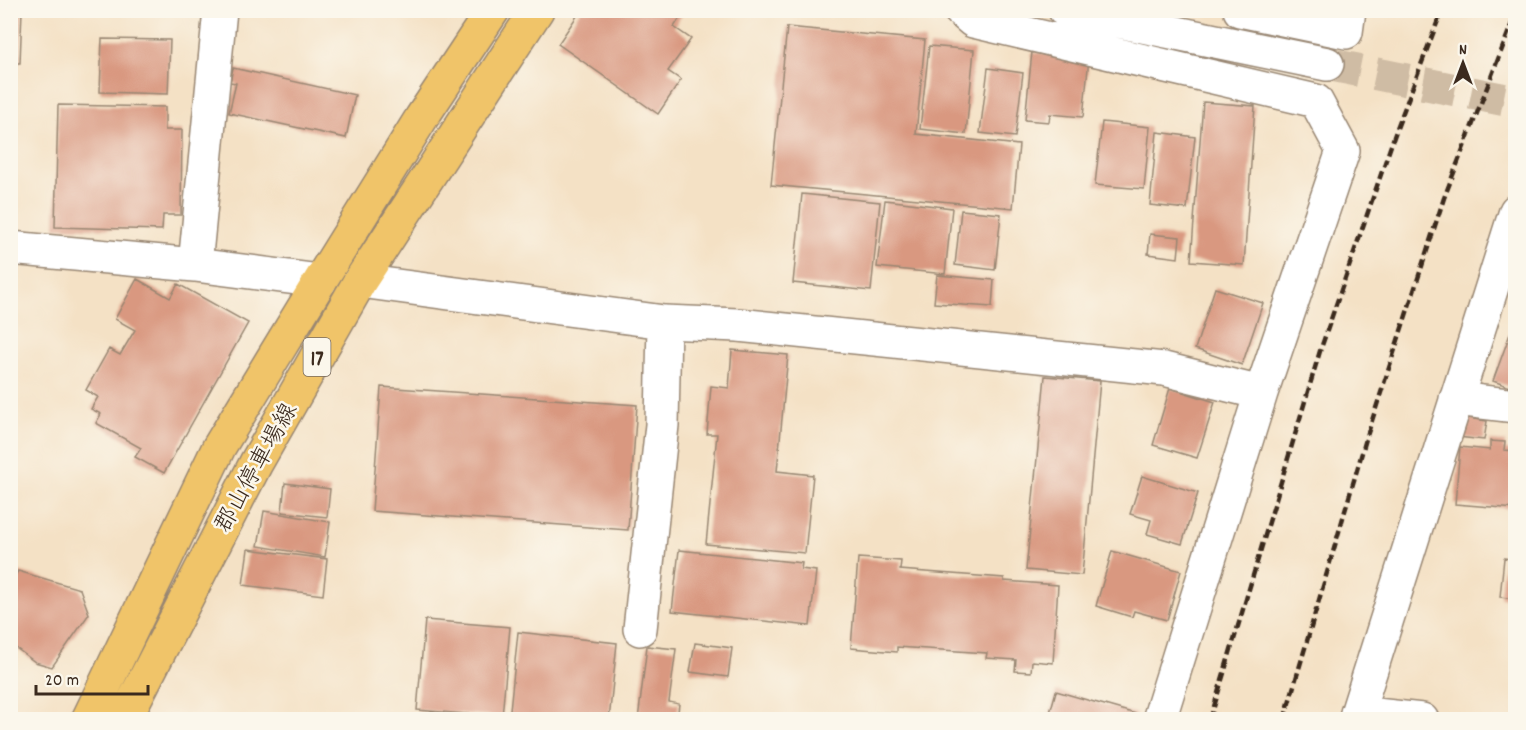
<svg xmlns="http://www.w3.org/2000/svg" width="1526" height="730" viewBox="0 0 1526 730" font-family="Dekko,'Klee One',sans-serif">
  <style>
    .building { fill: #d99880 }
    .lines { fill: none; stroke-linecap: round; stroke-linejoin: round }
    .minor-tunnel { stroke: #cfbca4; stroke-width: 33; stroke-dasharray: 33 16; stroke-linecap: butt }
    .minor-casing { stroke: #988672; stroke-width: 36 }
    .major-casing { stroke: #988672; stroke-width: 36 }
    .minor { stroke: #fff; stroke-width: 33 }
    .major { stroke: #f0c469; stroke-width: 33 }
    .rail { stroke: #3b2a1e; stroke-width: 4.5; stroke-dasharray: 9 4.5; stroke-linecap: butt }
    .labels { text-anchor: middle; stroke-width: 5; stroke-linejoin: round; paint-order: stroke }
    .shield { fill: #fbf7ec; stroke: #75685c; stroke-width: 1.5 }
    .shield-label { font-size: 22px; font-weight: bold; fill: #3b2a1e }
    .street-label { font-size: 24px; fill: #3b2a1e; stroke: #fbf7ec }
  </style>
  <rect width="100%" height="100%" fill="#fbf7ec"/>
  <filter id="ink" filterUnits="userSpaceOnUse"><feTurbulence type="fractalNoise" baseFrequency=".0167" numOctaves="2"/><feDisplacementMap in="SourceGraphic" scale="12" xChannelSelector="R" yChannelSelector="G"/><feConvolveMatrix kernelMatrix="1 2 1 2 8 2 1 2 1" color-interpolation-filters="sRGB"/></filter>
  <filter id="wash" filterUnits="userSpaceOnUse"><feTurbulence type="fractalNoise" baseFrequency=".008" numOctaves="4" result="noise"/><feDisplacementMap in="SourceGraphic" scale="24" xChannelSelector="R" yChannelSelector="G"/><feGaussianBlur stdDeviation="1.35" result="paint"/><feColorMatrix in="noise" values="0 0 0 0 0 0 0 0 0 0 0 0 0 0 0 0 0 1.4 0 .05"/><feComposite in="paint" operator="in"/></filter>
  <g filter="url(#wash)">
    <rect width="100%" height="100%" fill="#f4e1c5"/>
    <g id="blocks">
      <path class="building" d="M 10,10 L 22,10 L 20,63 L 10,63 Z
        M 581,10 L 685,10 L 674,27 L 691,39 L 668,71 L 681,80 L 658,114 L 558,44 Z
        M 787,27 L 925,40 L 916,134 L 1019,145 L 1013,208 L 771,185 Z
        M 102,39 L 170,40 L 168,94 L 100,92 Z
        M 929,46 L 974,50 L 966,134 L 920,129 Z
        M 1032,52 L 1089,58 L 1083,117 L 1050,114 L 1049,122 L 1025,120 Z
        M 233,68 L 355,95 L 346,138 L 229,113 L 236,83 L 230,82 Z
        M 988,68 L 1023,73 L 1015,137 L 980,133 Z
        M 1203,102 L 1255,106 L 1244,265 L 1191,261 Z
        M 58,105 L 165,107 L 165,130 L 182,130 L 181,215 L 163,215 L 162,230 L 55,227 Z
        M 1102,122 L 1150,127 L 1144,189 L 1095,185 Z
        M 1157,132 L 1195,137 L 1187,209 L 1150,205 Z
        M 802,194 L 880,202 L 871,291 L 793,283 Z
        M 885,200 L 952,208 L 945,274 L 877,267 Z
        M 961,210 L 1001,214 L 995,270 L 955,265 Z
        M 1150,234 L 1180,237 L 1178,258 L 1148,254 Z
        M 937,275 L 994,280 L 992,307 L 934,303 Z
        M 137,279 L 170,298 L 178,284 L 248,323 L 164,473 L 135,457 L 141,448 L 96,423 L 101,414 L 91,409 L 98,397 L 86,390 L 109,349 L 120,355 L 135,330 L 115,319 Z
        M 1215,288 L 1263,303 L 1242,365 L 1195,349 Z
        M 1515,320 L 1516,320 L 1516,389 L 1493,381 Z
        M 732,350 L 788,355 L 777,471 L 813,475 L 805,553 L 706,544 L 717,434 L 707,434 L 711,386 L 729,388 Z
        M 1045,376 L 1100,381 L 1082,575 L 1026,570 Z
        M 381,387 L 637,405 L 628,530 L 372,511 Z
        M 1170,388 L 1215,402 L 1197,458 L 1153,445 Z
        M 1461,417 L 1487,421 L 1484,440 L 1458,437 Z
        M 1490,441 L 1505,442 L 1504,450 L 1516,451 L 1516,509 L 1455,504 L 1460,447 L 1490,450 Z
        M 1142,476 L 1198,493 L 1182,544 L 1147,534 L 1151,520 L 1130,514 Z
        M 285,483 L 330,489 L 327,517 L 282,512 Z
        M 264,511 L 330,522 L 325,557 L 258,546 Z
        M 248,549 L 327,559 L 323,595 L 243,585 Z
        M 679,550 L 802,563 L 801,569 L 816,571 L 810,626 L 672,611 Z
        M 1112,551 L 1181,571 L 1167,620 L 1134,611 L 1132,617 L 1096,606 Z
        M 858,558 L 901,561 L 900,570 L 1004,578 L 1004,581 L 1058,585 L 1053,663 L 1032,661 L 1031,672 L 1015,671 L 1016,660 L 986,658 L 987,653 L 897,647 L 897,652 L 851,648 Z
        M 1504,558 L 1516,560 L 1516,599 L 1500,597 Z
        M 18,571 L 80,589 L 89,614 L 52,667 L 35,662 L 16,648 L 10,650 L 10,584 Z
        M 425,620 L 510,627 L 502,717 L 417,710 Z
        M 518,632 L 617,643 L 609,720 L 509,720 Z
        M 695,643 L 732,648 L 728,677 L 690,672 Z
        M 647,646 L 676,649 L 669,702 L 679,704 L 677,720 L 638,720 Z
        M 1056,691 L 1136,714 L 1135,720 L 1048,720 Z"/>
    </g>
  </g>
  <g filter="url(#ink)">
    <use href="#blocks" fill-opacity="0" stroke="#988672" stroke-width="1.5"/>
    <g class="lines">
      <path class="minor-tunnel" d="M 1327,64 L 1516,102"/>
      <g class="minor-casing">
        <path id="minor" d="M 960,10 L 973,21 L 1316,101 L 1343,151 L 1261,393 L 1159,720
          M 1065,10 L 1327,64
          M 1240,10 L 1346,32 L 1349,10
          M 10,248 L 195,265 L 320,281
          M 195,265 L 220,10
          M 360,281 L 664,322 L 738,325 L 1164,369 L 1261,393
          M 1456,399 L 1516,406
          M 640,629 L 662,425 L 664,322
          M 1357,713 L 1422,720
          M 1355,720 L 1516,211"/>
      </g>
      <g class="major-casing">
        <path id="major" d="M 88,720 L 219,447 L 320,281 L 422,117 L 493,10
          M 124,720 L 256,463 L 360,281 L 537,10"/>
      </g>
      <use href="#minor" class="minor"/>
      <use href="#major" class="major"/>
      <path class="rail" d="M 1210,720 L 1320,351 L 1397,128 L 1442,10
        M 1284,720 L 1366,439 L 1444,198 L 1516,13"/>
    </g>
  </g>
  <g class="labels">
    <rect class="shield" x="303.5" y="338" width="27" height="38" rx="4.5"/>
    <g class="shield-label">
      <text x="317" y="365">17</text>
    </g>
    <g class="street-label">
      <text transform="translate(255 467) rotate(-61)" y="8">郡山停車場線</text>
    </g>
  </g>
  <rect width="1526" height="730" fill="none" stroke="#fbf7ec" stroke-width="36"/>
  <g transform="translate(1463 63)" stroke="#fbf7ec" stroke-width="4.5" paint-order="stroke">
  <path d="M0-4.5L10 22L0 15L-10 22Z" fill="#3b2a1e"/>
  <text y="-9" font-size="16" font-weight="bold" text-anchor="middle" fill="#3b2a1e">N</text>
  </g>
  <path d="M36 685v9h112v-9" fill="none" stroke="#3b2a1e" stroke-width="3"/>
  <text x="45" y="685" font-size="18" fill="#3b2a1e" stroke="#fbf7ec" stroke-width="4.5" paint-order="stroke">20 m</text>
</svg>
